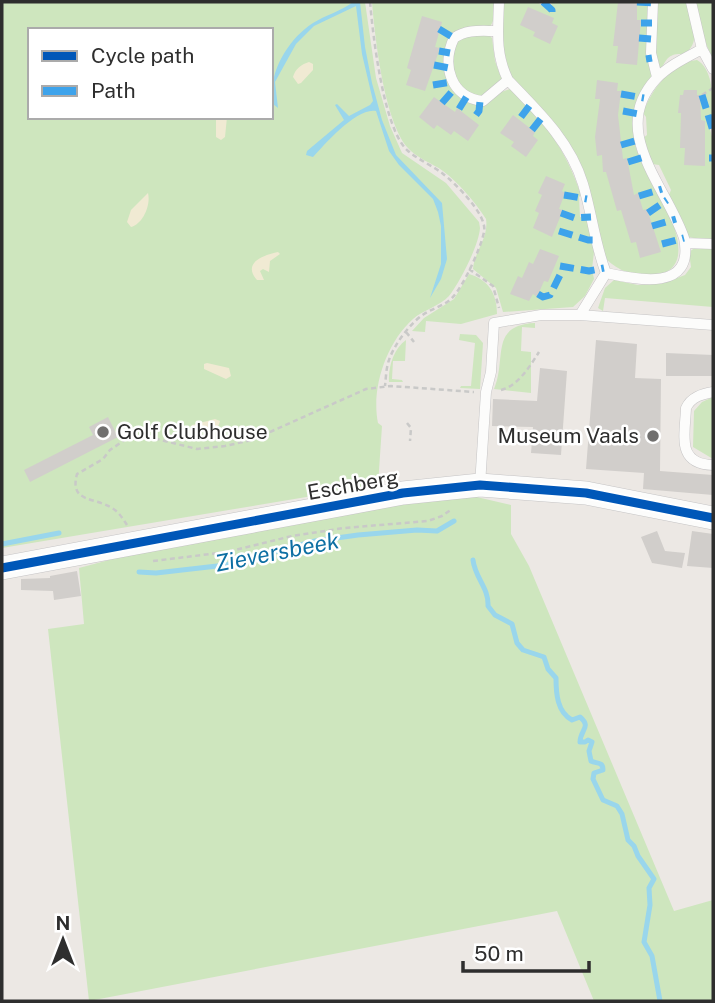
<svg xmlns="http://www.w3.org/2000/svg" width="715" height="1003" viewBox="0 0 715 1003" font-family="'Public Sans',sans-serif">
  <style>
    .green { fill: #cee6be; fill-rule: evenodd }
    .sand { fill: #f0ead3 }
    .water { fill: #99d6ec }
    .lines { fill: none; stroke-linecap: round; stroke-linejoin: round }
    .stream { stroke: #99d6ec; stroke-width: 5 }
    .building { fill: #d1cecb }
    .service-casing { stroke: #c5c4c5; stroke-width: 11 }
    .tertiary-casing { stroke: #c5c4c5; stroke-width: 24 }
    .path { stroke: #c9c9c8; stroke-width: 2.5; stroke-dasharray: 5 3.5; stroke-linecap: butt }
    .service { stroke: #fcfcfb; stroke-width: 10 }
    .tertiary { stroke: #fcfcfb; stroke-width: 23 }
    .quiet { stroke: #3ea3eb; stroke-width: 7; stroke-dasharray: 14 7; stroke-linecap: butt }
    .cycleway-casing { stroke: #fff; stroke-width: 13 }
    .cycleway { stroke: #0057b8; stroke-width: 9 }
    .poi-dot { fill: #706f6e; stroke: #fff; stroke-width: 2.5 }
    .labels { text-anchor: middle; stroke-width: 5; stroke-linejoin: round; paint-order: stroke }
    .poi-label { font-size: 21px; fill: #2e2e2e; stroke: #fff; text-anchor: start }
    .street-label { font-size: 21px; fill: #2e2e2e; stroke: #fff }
    .water-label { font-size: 23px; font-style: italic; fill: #0d6fa3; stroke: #fff }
  </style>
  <rect width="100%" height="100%" fill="#ece8e4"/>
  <path class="green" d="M 2,2 L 365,2 L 376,78 L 390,126 L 402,153 L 446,183 L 479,222 L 480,228 C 479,245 460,282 449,296 C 440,306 423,310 413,319 C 386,343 371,389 378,423 L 382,426 L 378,485 L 2,548 ZM 30,30 L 271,30 L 271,117 L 30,117 Z
    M 372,2 L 495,2 L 493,21 L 490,27 L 457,32 L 446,73 L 472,102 L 510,89 C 545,123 565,147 581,195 L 579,197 L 580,217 L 587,219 L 594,252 L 592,269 L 594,279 L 585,296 L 573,307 L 503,312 L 496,288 L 473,269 C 474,252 489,238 486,219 C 475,202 459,183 443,171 C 432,163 416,158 407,147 C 384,119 375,38 372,2 Z
    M 503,2 L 537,2 L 547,9 L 552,4 L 550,2 L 650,2 C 650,21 655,62 652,79 C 645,107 627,119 637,151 C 650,179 715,272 650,276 C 633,276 619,271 606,259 L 560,131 C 544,110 516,93 506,68 C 497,48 502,23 503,2 Z
    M 656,2 L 686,2 C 691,20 703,42 684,54 C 668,53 667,59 661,69 L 658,68 L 654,52 Z
    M 694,2 L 713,2 L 713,59 L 706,44 Z
    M 466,35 L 489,35 L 492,38 L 495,61 L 502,80 L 486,97 L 467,93 L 454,80 C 453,64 448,42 466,35 Z
    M 697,60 C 715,70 713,105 713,126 L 709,126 L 713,140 L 713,242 L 689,237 L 669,195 L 671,190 L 659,165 L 652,164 L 642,139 L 647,135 L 646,117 L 643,113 C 651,91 671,62 697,60 Z
    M 696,247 L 713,247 L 713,307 L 605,298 L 603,311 L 598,308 L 605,288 L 614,280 L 638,285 L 664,283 L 685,275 L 691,267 L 689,252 Z
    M 469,274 C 489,280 497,294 497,314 L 461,324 L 426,321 L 425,332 L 412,331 L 424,318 L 454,299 Z
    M 535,323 L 535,328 L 522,327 L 521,351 L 531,352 L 531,393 L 494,389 C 507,359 489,325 535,323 Z
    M 460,334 L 476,335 L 483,343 L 480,389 L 460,388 L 461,386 L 471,386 L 475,343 L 459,340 Z
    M 406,340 L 405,361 L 393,361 L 392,379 L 402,380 L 403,382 L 389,382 C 388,367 394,348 406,340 Z
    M 713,397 L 713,459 L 693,447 L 694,411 L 702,402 Z
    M 468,495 L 511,505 L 511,534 L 529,566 L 674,911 L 713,900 L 713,1001 L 594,1001 L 557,911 L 89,1001 L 48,629 L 84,624 L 79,568 L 124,556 L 368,509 Z"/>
  <path class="sand" d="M 309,62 L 313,64 L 313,70 L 301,83 L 298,84 L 293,77 C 295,69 302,64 309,62 Z
    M 216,117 L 227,117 L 225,137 L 221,140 L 216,137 Z
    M 148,193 C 151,205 143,224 131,227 L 127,222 L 131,210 Z
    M 278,252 L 280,254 L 270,261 L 269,272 L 263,269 L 260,271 L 264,280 L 257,280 C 242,263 263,255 278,252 Z
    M 207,363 L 229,368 L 231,376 L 226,379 L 204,369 L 204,364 Z
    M 215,419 L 220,421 L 218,427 L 192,435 L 189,433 L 192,425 Z"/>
  <path class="water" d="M 353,2 L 360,2 L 365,47 L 372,83 L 382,120 L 396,155 L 442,203 L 447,259 L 441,279 L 430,298 L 441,264 L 441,226 L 438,212 L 433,199 L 399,165 L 389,151 L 376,111 C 357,107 325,144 313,157 L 306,155 L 307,151 L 344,120 L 335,105 L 337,104 L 349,116 L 370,105 L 373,101 L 362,54 L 356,6 L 314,26 L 296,44 L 275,82 L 278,108 L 273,104 C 267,74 288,39 313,23 C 326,15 341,11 353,2 Z"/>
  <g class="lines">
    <path class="stream" d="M 2,544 L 59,533
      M 473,560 C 475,578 489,588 488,606 L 495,615 L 512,624 L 517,643 L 523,650 L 544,657 L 548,669 L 556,678 C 556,693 557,712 572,720 L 580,717 C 592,727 580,730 580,742 L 585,742 L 588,740 L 592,742 L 589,751 L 591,761 C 596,764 603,761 603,770 L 594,773 L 593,779 L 603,800 L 617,806 L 622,814 L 628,840 L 634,846 L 638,856 L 654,879 L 649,888 L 650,905 L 644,942 L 652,956 L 660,1001
      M 139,572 L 156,573 L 226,565 L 315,541 L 358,535 L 417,530 L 437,531 L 454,521"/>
  </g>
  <path class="building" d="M 618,2 L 637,2 L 637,20 L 641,20 L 637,65 L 616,63 L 618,46 L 613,46 Z
    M 528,7 L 554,18 L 552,23 L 558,26 L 550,44 L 533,36 L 535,32 L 520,25 Z
    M 422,16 L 442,22 L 435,47 L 440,48 L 425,91 L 406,85 L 411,70 L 407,68 Z
    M 597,80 L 618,83 L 617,91 L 621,91 L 618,115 L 623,159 L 627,158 L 634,195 L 638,193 L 643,210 L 647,209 L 661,252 L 640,258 L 636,242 L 631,243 L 621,210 L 617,211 L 606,172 L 603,172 L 602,155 L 597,156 L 595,137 L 600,99 L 595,99 Z
    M 684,90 L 697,90 L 697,95 L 700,95 L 701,120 L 705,121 L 705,166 L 684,165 L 685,148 L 680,148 L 681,113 L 678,113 L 680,95 L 683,95 Z
    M 434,97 L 455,112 L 457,108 L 479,125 L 468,141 L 454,131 L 451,135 L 437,125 L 434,129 L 419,117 Z
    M 513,115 L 535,132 L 533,136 L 538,140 L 526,157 L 511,146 L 514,142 L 500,133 Z
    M 546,176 L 565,184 L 562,191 L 565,193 L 559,209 L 563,210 L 552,237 L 533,228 L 539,213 L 535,211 L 542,195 L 538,193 Z
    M 540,249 L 559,256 L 548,282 L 544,281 L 537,297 L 533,294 L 529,301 L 510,294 L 518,276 L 522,278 L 529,262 L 533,264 Z
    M 596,340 L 637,344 L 635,378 L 661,379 L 660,471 L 713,475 L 713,495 L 643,489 L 644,473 L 586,469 Z
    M 666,353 L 713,355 L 713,376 L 666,376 Z
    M 540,368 L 567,371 L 561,455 L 531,453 L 533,427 L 492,426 L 493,399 L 537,401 Z
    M 108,417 L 118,437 L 30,482 L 24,470 L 93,435 L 89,427 Z
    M 657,531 L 665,551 L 685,553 L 682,568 L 652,563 L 641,537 Z
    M 692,531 L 713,534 L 713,568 L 687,566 Z
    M 77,571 L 81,596 L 54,600 L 53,591 L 21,590 L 21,579 L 50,578 L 50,576 Z"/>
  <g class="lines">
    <g class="service-casing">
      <path id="service" d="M 499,2 C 498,31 495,53 508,80 C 538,111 570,141 583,184 C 592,214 595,245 606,273 C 638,280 695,292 684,238 C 667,187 608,131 656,79 C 668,66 687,57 702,49
        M 653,2 L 651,53 L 657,77
        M 691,2 L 702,49 L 713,69
        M 496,31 C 481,31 467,29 454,38 C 441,65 451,98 483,101 L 508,80
        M 685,243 L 713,244
        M 580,315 L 713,325
        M 713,392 C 702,394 691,397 686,408 C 685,435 676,464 713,465
        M 480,485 L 486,392 L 491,372 L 494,323 L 541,315 L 580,315 L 606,273"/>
    </g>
    <g class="tertiary-casing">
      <path id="tertiary" d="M 2,568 L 403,493 L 480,485 L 586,493 L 713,518"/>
    </g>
    <path class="path" d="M 370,2 C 373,35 383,127 407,150 C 417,159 431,165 442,173 C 455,183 488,215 484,232 C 481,248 463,287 452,298 C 444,306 433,308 424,314 C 410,323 394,345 389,360 C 386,368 386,378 385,386
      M 702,95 L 713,88
      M 469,269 L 493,286 L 499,308
      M 406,332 L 414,342
      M 501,390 C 518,386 530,366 539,352
      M 407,423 L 411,428 L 410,441
      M 127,525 C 123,519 119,512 112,508 C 95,497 69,503 77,474 L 103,459 L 110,450 L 129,437 L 145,436 L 197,449 L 225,446 L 252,440 L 366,389 L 391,386 L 474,392
      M 153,561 L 227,552 L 292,536 L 344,528 L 428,521 L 442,516 L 452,509"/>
    <use href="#service" class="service"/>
    <use href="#tertiary" class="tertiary"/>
    <path class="quiet" d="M 543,2 L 552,10 L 552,17
      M 637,2 L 653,3
      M 641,23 L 652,23
      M 439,29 L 454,38
      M 639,38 L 651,39
      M 439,51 L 450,53
      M 646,59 L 652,58
      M 434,65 L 449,68
      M 433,85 L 451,82
      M 621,94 L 644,98
      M 702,95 L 713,131
      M 442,103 L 455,88
      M 459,109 L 467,96
      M 623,111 L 639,114
      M 476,115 L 479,111 L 480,101
      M 521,117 L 530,105
      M 532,130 L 543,116
      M 621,145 L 638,140
      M 709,158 L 713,158
      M 628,162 L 644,157
      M 564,195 L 587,199
      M 639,196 L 662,189
      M 561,213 L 575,218 L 591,217
      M 648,213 L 667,200
      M 652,226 L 676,219
      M 559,231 L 588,240 L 596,240
      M 662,244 L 684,238
      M 560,266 L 589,271 L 604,268
      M 538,294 L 543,297 L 550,295 L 564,267"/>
    <g class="cycleway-casing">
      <path id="cycleway" d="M 2,568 L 403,493 L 480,485 L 586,493 L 713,518"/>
    </g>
    <use href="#cycleway" class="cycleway"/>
  </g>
  <g class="poi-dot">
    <circle cx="103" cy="432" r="7"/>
    <circle cx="653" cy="436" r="7"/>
  </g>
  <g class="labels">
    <g class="poi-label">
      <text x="117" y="439">Golf Clubhouse</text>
      <text x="639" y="443" text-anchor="end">Museum Vaals</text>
    </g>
    <g class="street-label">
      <text transform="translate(353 485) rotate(-10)" y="7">Eschberg</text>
    </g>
    <g class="water-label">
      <text transform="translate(277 552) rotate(-11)" y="8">Zieversbeek</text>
    </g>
  </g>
  <rect width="715" height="1003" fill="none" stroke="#2e2e2e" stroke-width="7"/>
  <rect x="28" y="28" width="245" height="91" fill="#ffffff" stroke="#ababab" stroke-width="2"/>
  <rect x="42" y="51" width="35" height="10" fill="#0057b8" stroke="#ababab" stroke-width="2"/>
  <text x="91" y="63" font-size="21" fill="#2e2e2e">Cycle path</text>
  <rect x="42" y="86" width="35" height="10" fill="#3ea3eb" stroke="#ababab" stroke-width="2"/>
  <text x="91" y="98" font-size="21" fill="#2e2e2e">Path</text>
  <g transform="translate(63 940)" stroke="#ffffff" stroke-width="5" paint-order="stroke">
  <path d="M0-5L12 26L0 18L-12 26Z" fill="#2e2e2e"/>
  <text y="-10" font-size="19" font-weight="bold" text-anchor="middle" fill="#2e2e2e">N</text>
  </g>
  <path d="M463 961v10h126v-10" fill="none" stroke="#2e2e2e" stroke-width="3.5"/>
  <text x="474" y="961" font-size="21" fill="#2e2e2e" stroke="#ffffff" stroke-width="5" paint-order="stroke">50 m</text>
</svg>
